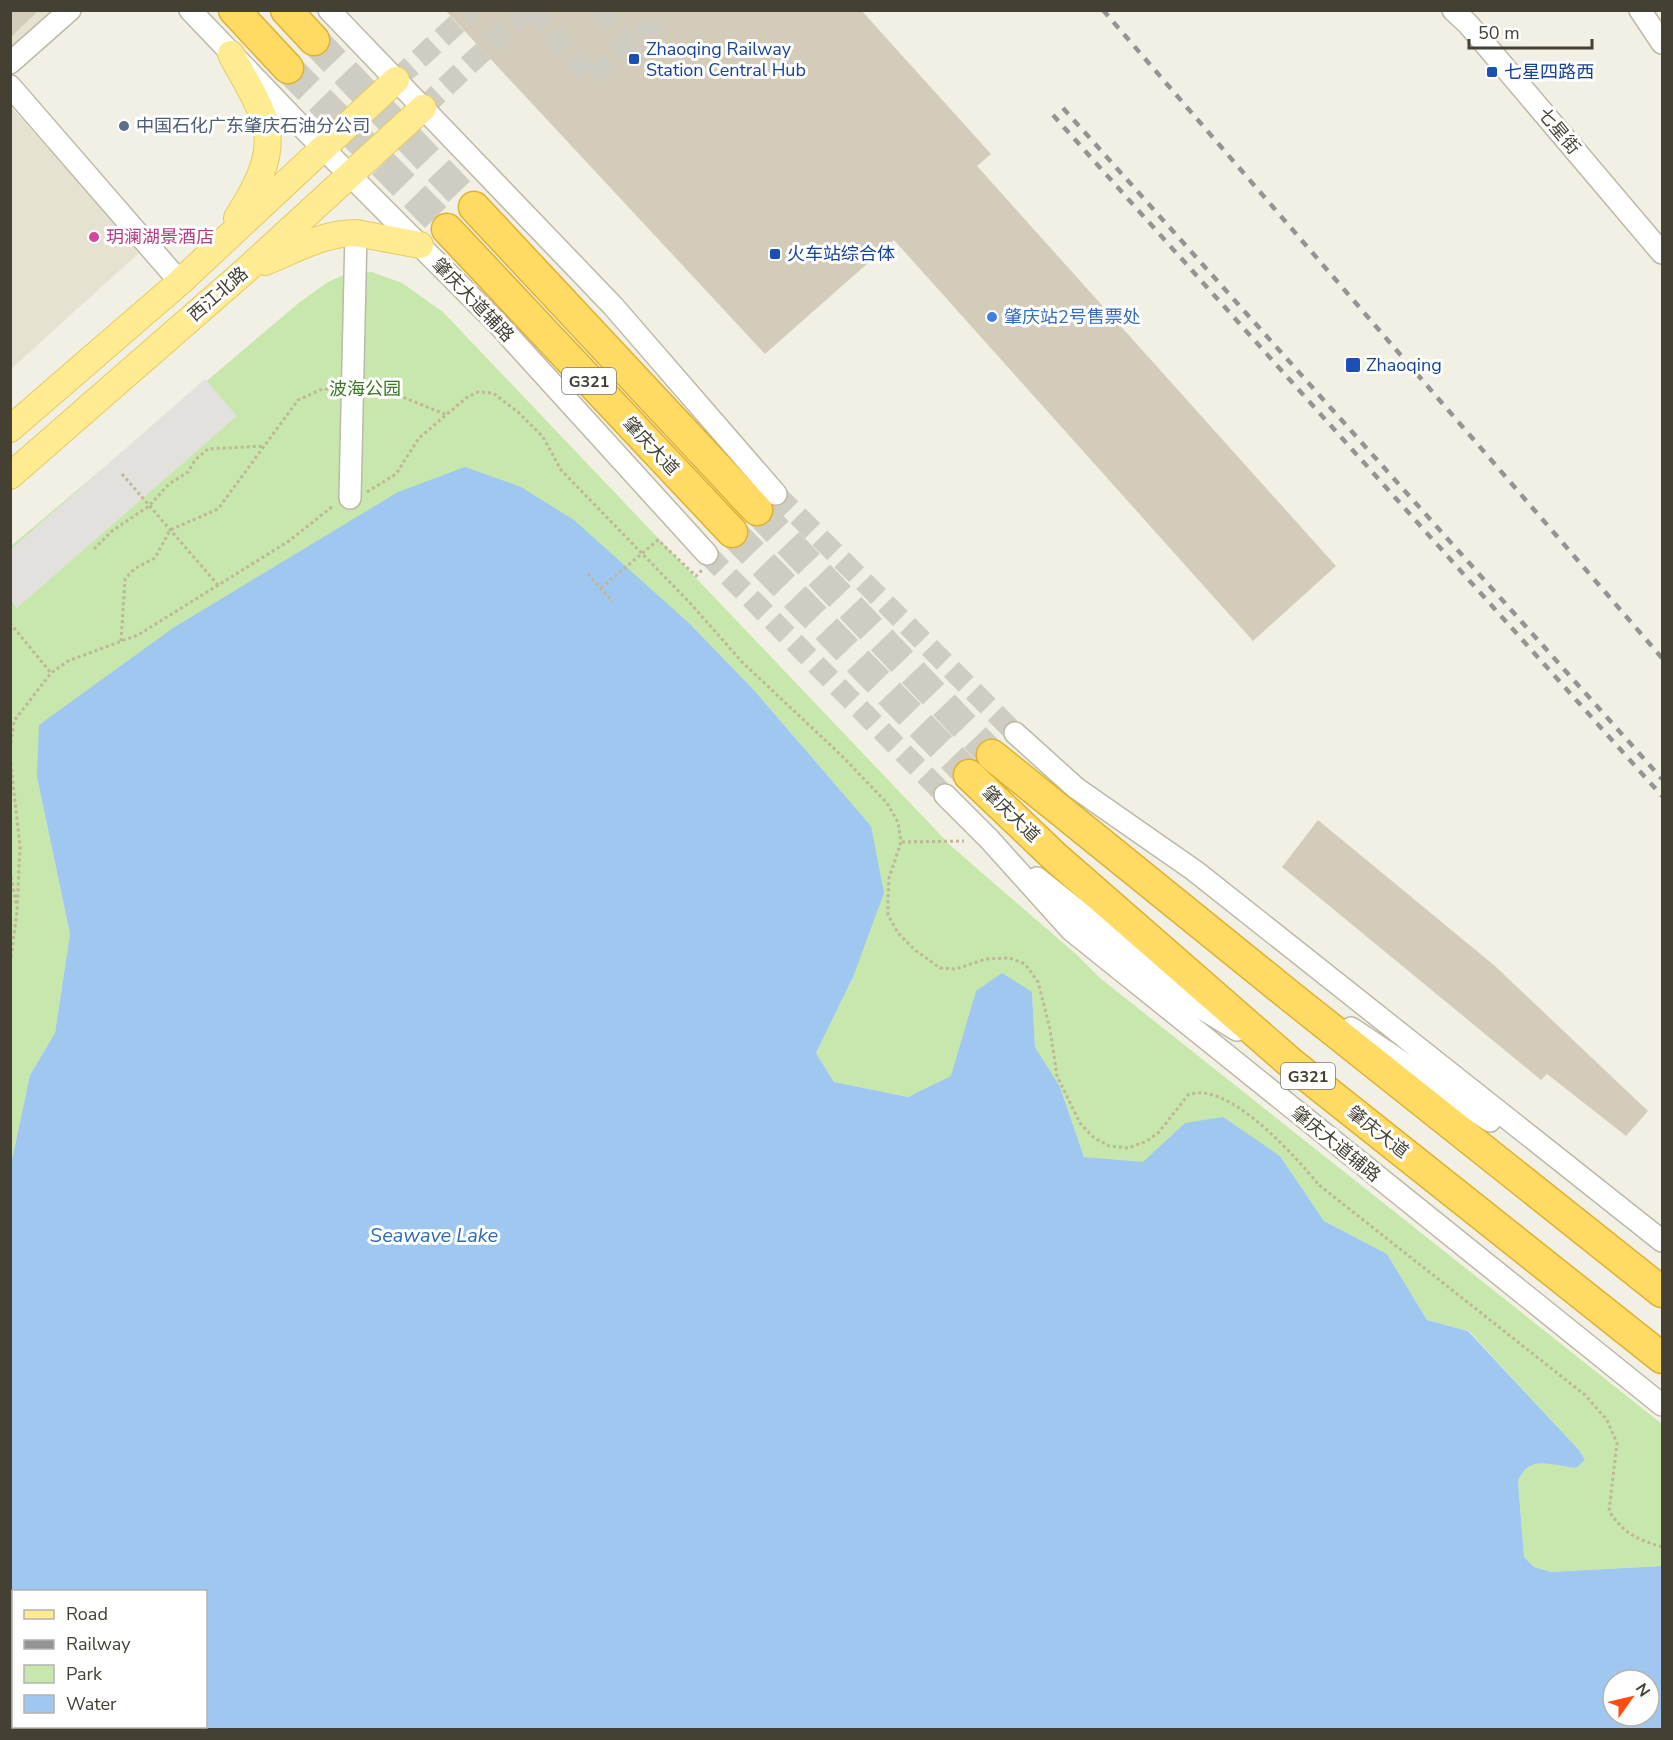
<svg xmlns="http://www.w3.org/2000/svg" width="1673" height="1740" viewBox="0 0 1673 1740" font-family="'Nunito Sans','Noto Sans SC',sans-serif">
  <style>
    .residential { fill: #e6e2d2 }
    .green { fill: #c7e7ac }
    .parking { fill: #e3e1dd }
    .water { fill: #9fc7f0; fill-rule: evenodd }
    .building { fill: #d4ccba }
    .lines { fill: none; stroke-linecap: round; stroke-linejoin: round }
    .minor-tunnel { stroke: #cfcdc1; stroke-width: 21; stroke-dasharray: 21 10; stroke-linecap: butt }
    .highway-tunnel { stroke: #cfcdc1; stroke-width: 30; stroke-dasharray: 30 15; stroke-linecap: butt }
    .minor-casing { stroke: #beb8a7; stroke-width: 24 }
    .major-casing { stroke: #e4cb61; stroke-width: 28 }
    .highway-casing { stroke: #deb132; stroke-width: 33 }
    .path { stroke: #c0b698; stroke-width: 3; stroke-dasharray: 3 3; stroke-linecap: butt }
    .minor { stroke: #fff; stroke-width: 21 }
    .major { stroke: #ffeb91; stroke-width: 26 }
    .highway { stroke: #ffdb63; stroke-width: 30 }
    .rail { stroke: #949494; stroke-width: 4.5; stroke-dasharray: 8 8; stroke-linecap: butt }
    .transit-dot { fill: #1a4fb4; stroke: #fff; stroke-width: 2 }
    .service-dot { fill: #5c6f8a; stroke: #fff; stroke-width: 2 }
    .hotel-dot { fill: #d1479c; stroke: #fff; stroke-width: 2 }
    .shop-dot { fill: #3f7fe0; stroke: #fff; stroke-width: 2 }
    .labels { text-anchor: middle; stroke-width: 6; stroke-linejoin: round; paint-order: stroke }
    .shield { fill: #fff; stroke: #7d7971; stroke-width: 1.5 }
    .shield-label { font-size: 16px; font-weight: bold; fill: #454034 }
    .transit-label { font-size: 18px; fill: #164399; stroke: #fff; text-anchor: start }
    .service-label { font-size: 18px; fill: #4e5e75; stroke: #fff; text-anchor: start }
    .street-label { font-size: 18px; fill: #454034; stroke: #fff }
    .hotel-label { font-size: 18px; fill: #b23c85; stroke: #fff; text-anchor: start }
    .shop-label { font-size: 18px; fill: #366cbe; stroke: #fff; text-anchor: start }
    .park-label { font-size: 18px; fill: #3d7727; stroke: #fff }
    .water-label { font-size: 20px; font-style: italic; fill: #2d6bb1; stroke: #fff }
  </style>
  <rect width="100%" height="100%" fill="#f2f0e4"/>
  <path class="residential" d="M 11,11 L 57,11 L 11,54 Z
    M 10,106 L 141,251 L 11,369 L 10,369 Z"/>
  <path class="green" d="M 372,272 L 402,283 L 443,312 L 951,846 L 1076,954 L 1100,978 L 1662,1424 L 1662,1566 L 1551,1572 L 1534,1567 L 1524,1557 L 1518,1481 C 1529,1454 1552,1466 1576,1468 L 1585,1460 L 1579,1450 L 1469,1331 L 1427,1320 L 1387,1254 L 1324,1221 L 1280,1156 L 1185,1123 L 1143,1163 L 1084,1157 L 1060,1087 L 1035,1048 L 1032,992 L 976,991 L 952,1076 L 908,1097 L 834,1082 L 816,1053 L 853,977 L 871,826 L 753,689 L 691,625 L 37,777 L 70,934 L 55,1033 L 30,1075 L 11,1164 L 11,546 L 300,302 L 328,282 L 348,273 Z"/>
  <path class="parking" d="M 205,379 L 237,416 L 17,608 L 11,601 L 11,549 Z"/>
  <path class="water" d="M 465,467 L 521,487 L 574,520 L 691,625 L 753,689 L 871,826 L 884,893 L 853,977 L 816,1053 L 834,1082 L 908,1097 L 951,1076 L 976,991 L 1002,973 L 1032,992 L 1035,1047 L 1060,1087 L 1084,1157 L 1143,1162 L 1185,1123 L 1223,1117 L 1280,1156 L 1324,1221 L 1387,1254 L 1427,1320 L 1468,1331 L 1579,1450 L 1585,1460 L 1576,1468 C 1552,1466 1529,1454 1518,1481 L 1524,1557 L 1534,1567 L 1551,1572 L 1662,1566 L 1662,1729 L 11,1729 L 11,1164 L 30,1075 L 55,1033 L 70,934 L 37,777 L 39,725 L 173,628 L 398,492 ZM 14,1592 L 206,1592 L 206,1726 L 14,1726 ZM 1613,1680 L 1649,1680 L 1649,1716 L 1613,1716 Z"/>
  <path class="building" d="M 10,10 L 39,10 L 10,38 Z
    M 445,10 L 861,10 L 991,154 L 977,166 L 1336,566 L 1253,641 L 894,240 L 765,354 Z
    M 1318,820 L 1495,966 L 1648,1111 L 1626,1136 L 1547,1074 L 1541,1080 L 1282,867 Z"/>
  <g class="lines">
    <path class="minor-tunnel" d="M 532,10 L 592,78 L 652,26 L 654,10
      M 598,10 L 629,47
      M 396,80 L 472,10
      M 423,108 L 527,10
      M 776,494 L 1015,733
      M 707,554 L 945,795"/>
    <path class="highway-tunnel" d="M 314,40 L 474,207
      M 288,68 L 447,229
      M 757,510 L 992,755
      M 732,532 L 969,775"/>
    <g class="minor-casing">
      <path id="minor" d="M 190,10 L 299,124 L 497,323 L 707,554
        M 329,10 L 613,306 L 776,494
        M 1453,10 L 1468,24 L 1662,253
        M 1640,10 L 1662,43
        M 10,63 L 70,10
        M 10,86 L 180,282
        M 350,498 L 356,233
        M 1015,733 L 1076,788 L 1195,871 L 1662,1241
        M 945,795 L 990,840 L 1071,930 L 1662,1405
        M 1037,878 L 1193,1003 L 1237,1030
        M 1351,1028 L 1490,1121"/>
    </g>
    <g class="major-casing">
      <path id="major" d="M 231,54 C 242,76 260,102 266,126 C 274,158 253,193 237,218
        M 265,262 C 295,250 323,233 356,233 L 420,245
        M 10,429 L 180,282 L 396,80
        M 10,476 L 245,271 L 423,108"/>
    </g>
    <g class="highway-casing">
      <path id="highway" d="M 234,10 L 288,68
        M 286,10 L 314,40
        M 474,207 L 757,510
        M 447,229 L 732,532
        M 992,755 L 1290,996 L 1662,1292
        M 969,775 L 1055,857 L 1292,1064 L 1662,1358"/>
    </g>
    <path class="path" d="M 369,390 L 385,390 L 447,415
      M 122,474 L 218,585
      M 367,492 L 396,474 L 419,438 L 466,398 L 478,392 L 493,393 L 518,412 L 543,437 L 561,470 L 691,604 L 743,663 L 842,756 L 887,803 L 898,822 L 901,842 L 889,878 L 888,900 L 888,915 L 898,933 L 915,950 L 940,968 L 956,969 L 986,959 L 1010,958 L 1025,964 L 1038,982 L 1050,1029 L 1057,1076 L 1080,1123 L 1093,1137 L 1109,1146 L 1128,1148 L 1147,1141 L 1159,1132 L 1189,1094 C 1194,1094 1199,1092 1203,1093 C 1242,1097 1295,1156 1319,1185 L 1585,1395 L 1607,1420 L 1617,1443 L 1609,1511 C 1624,1534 1637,1539 1662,1547
      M 94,549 L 112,531 L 149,506 L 169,484 L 188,472 L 195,460 L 208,449 L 264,446
      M 588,574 L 613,602
      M 601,588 L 658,540 L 696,576 L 702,570
      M 10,623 L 51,673
      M 121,641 L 125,579 L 134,569 L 155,558 L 170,530 L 218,509 L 298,400 L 322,389 L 335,389
      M 10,749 L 14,721 L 51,673 L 68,661 L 138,635 L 289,541 L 333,506
      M 10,757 L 20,846 L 17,911 L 10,966
      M 902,842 L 964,841
      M 10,871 L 16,904"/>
    <use href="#minor" class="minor"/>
    <use href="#major" class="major"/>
    <use href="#highway" class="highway"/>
    <path class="rail" d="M 1103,10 L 1662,658
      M 1063,108 L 1662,779
      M 1053,115 L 1662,796"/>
  </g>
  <g class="transit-dot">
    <rect x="628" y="53" width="12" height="12" rx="3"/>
    <rect x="1486" y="66" width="12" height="12" rx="3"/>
    <rect x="769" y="248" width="12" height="12" rx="3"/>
    <rect x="1345" y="357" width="16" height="16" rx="3"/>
  </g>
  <circle class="service-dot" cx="124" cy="126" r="6"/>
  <circle class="hotel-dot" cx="94" cy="237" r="6"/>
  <circle class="shop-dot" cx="992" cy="317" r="6"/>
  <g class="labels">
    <g class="shield">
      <rect x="562" y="368" width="54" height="26" rx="4.5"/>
      <rect x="1281" y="1063" width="54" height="26" rx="4.5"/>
    </g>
    <g class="shield-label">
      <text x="589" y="387">G321</text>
      <text x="1308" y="1082">G321</text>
    </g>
    <g class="transit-label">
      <text x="646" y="55">Zhaoqing Railway<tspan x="646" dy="21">Station Central Hub</tspan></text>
      <text x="1504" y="78">七星四路西</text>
      <text x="787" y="260">火车站综合体</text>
      <text x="1366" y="371">Zhaoqing</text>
    </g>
    <g class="service-label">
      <text x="136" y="132">中国石化广东肇庆石油分公司</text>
    </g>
    <g class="street-label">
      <text transform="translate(1559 131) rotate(50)" y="6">七星街</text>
      <text transform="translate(218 294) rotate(-41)" y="6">西江北路</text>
      <text transform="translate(473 300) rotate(46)" y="6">肇庆大道辅路</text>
      <text transform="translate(651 446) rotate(47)" y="6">肇庆大道</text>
      <text transform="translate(1011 814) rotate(44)" y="6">肇庆大道</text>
      <text transform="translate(1378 1132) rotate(38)" y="6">肇庆大道</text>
      <text transform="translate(1336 1144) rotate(39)" y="6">肇庆大道辅路</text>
    </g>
    <g class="hotel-label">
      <text x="106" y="243">玥澜湖景酒店</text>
    </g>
    <g class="shop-label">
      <text x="1004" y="323">肇庆站2号售票处</text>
    </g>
    <g class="park-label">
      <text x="365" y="395">波海公园</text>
    </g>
    <g class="water-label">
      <text x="434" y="1242">Seawave Lake</text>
    </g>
  </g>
  <rect width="1673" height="1740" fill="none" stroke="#454034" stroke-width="24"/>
  <rect x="12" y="1590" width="195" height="138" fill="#ffffff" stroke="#b5b3ae" stroke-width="1.5"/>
  <rect x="24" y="1610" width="30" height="9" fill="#ffeb91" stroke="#b5b3ae" stroke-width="1.5"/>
  <text x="66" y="1620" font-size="18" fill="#454034">Road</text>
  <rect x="24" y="1640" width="30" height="9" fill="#949494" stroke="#b5b3ae" stroke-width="1.5"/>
  <text x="66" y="1650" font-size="18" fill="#454034">Railway</text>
  <rect x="24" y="1665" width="30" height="18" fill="#c7e7ac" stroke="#b5b3ae" stroke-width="1.5"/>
  <text x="66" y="1680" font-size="18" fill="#454034">Park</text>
  <rect x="24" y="1695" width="30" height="18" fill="#9fc7f0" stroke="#b5b3ae" stroke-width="1.5"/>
  <text x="66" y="1710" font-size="18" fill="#454034">Water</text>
  <g transform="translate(1631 1698) rotate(56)"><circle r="28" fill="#ffffff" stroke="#b5b3ae" stroke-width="1.5"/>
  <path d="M0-4.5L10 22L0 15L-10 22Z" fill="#fc4e12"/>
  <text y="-9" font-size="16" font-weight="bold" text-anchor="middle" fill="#454034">N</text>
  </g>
  <path d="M1469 39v9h123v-9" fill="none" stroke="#454034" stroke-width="3"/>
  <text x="1478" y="39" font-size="18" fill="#454034" stroke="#ffffff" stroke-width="4.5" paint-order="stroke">50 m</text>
</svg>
